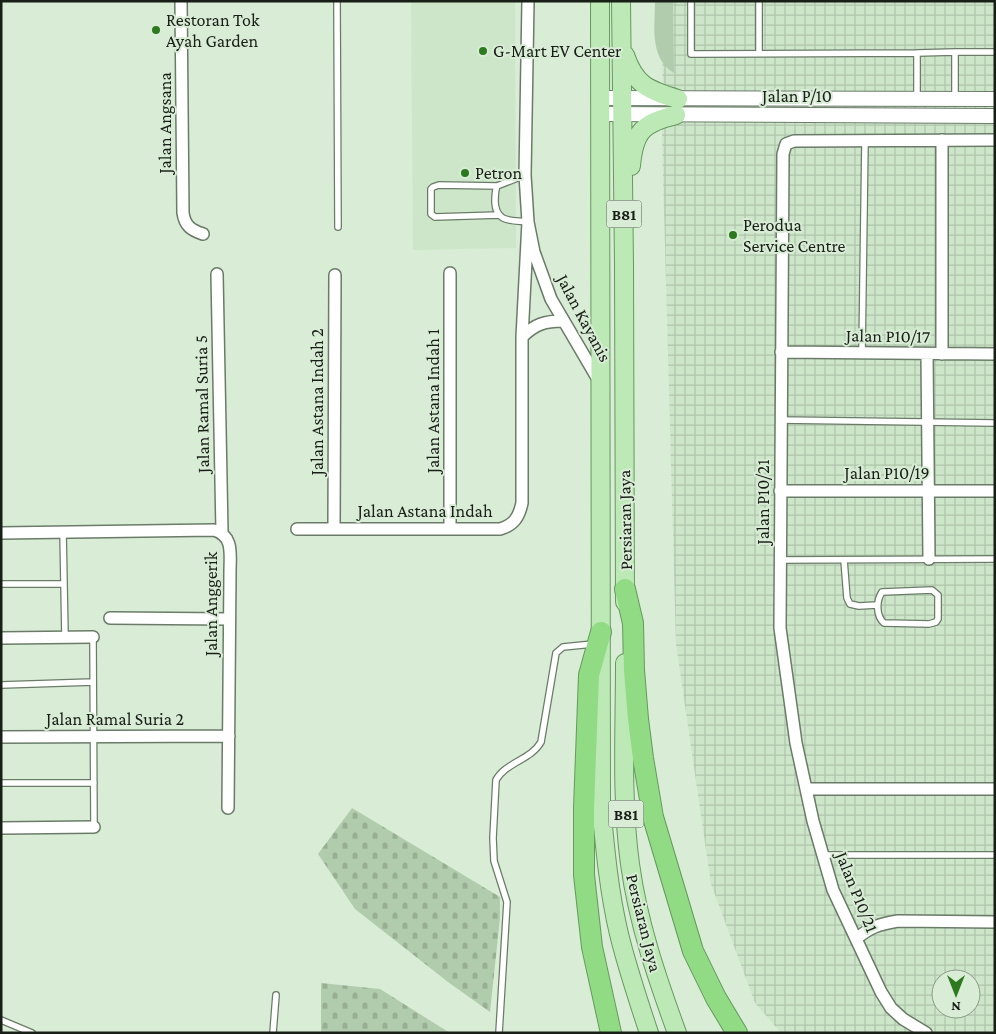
<svg xmlns="http://www.w3.org/2000/svg" width="996" height="1034" viewBox="0 0 996 1034" font-family="'Crimson Pro',serif">
  <style>
    .built { fill: #cde6c9 }
    .industrial { fill: url(#industrial-grid); fill-rule: evenodd }
    .grass { fill: #b1ccac }
    .cemetery { fill: url(#cemetery-stones) }
    .lines { fill: none; stroke-linecap: round; stroke-linejoin: round }
    .service-casing { stroke: #6a7c68; stroke-width: 8 }
    .minor-casing { stroke: #6a7c68; stroke-width: 14 }
    .tertiary-casing { stroke: #6a7c68; stroke-width: 16 }
    .primary-casing { stroke: #66995e; stroke-width: 20 }
    .motorway-casing { stroke: #66995e; stroke-width: 22 }
    .service { stroke: #fff; stroke-width: 5.5 }
    .minor { stroke: #fff; stroke-width: 11 }
    .tertiary { stroke: #fff; stroke-width: 14 }
    .primary { stroke: #bce9b5; stroke-width: 18 }
    .motorway { stroke: #90db84; stroke-width: 20 }
    .poi-dot { fill: #2c7920; stroke: #d9ecd6; stroke-width: 2 }
    .labels { text-anchor: middle; stroke-width: 4; stroke-linejoin: round; paint-order: stroke }
    .shield { fill: #d9ecd6; stroke: #525c50; stroke-width: 1 }
    .shield-label { font-size: 16px; font-weight: bold; fill: #181f17 }
    .poi-label { font-size: 18px; fill: #181f17; stroke: #d9ecd6; text-anchor: start }
    .street-label { font-size: 18px; fill: #181f17; stroke: #d9ecd6 }
  </style>
  <defs>
    <pattern id="industrial-grid" width="8" height="8" patternUnits="userSpaceOnUse" patternTransform="scale(1.25)"><rect width="8" height="8" fill="#cde6c9"/><path d="M0 4h8M4 0v8" fill="none" stroke="#afc5ac"/></pattern>
    <pattern id="cemetery-stones" width="16" height="16" patternUnits="userSpaceOnUse" patternTransform="scale(1.25)"><rect width="16" height="16" fill="#b1ccac"/><path d="M2 7V4a2 2 0 0 1 4 0v3zM10 15v-3a2 2 0 0 1 4 0v3z" fill="#98af93"/></pattern>
  </defs>
  <rect width="100%" height="100%" fill="#d9ecd6"/>
  <path class="built" d="M 411,1 L 515,1 L 516,248 L 413,250 Z"/>
  <path class="industrial" d="M 663,1 L 995,1 L 995,1033 L 781,1033 L 755,1003 L 711,884 L 676,644 L 662,139 ZM 941,979 L 971,979 L 971,1009 L 941,1009 Z"/>
  <path class="grass" d="M 655,1 L 673,1 L 674,73 C 649,58 655,26 655,1 Z"/>
  <path class="cemetery" d="M 352,808 L 500,897 L 500,918 L 490,1012 L 448,982 L 355,909 L 318,854 Z
    M 321,983 L 380,989 L 450,1033 L 321,1033 Z"/>
  <g class="lines">
    <g class="service-casing">
      <path id="service" d="M 337,1 L 338,227
        M 691,1 L 691,54 L 917,53 L 917,99
        M 759,53 L 759,1
        M 917,53 L 955,52
        M 955,99 L 955,52 L 995,52
        M 497,186 C 495,191 495,196 495,202 C 496,223 511,220 528,222
        M 499,215 L 435,217 L 431,214 L 431,189 L 433,187 L 439,185 L 497,186 L 525,175
        M 862,353 L 865,141
        M 780,420 L 995,423
        M 63,531 L 65,637
        M 780,560 L 995,559
        M 844,560 L 847,598 L 850,604 L 859,606 L 877,605
        M 1,584 L 64,584
        M 932,590 L 938,595 L 938,619 L 936,622 L 929,624 L 884,623 C 876,616 876,601 882,592 Z
        M 93,637 L 94,827
        M 1,685 L 93,682
        M 1,783 L 94,783
        M 822,855 L 995,855
        M 1,1020 L 32,1033
        M 273,1033 L 276,995
        M 499,1033 L 507,902 L 494,861 L 493,838 L 496,780 C 506,762 531,760 541,742 L 556,653 L 563,647 L 593,644"/>
    </g>
    <g class="minor-casing">
      <path id="minor" d="M 181,1 L 183,213 C 185,226 191,230 203,234
        M 528,1 L 525,175 L 528,222 L 534,252 L 551,299 L 599,381
        M 942,140 L 942,354
        M 217,274 L 222,532
        M 522,337 C 535,324 545,321 563,321
        M 781,352 L 995,354
        M 927,354 L 929,559
        M 780,491 L 995,491
        M 297,529 L 500,529 C 514,525 519,517 522,503 L 522,337 L 528,222
        M 334,529 L 335,275
        M 450,529 L 450,273
        M 1,533 L 214,530 C 234,536 230,554 230,572 L 228,808
        M 110,618 L 229,619
        M 1,638 L 93,637
        M 1,737 L 229,736
        M 806,789 L 995,789
        M 1,828 L 94,827
        M 856,939 C 870,927 880,924 898,921 L 995,922
        M 926,1033 L 903,1019 L 891,1008 L 881,992 L 833,890 L 813,821 L 796,743 L 780,628 L 783,154 L 786,144 L 794,141 L 995,140"/>
    </g>
    <g class="tertiary-casing">
      <path id="tertiary" d="M 600,98 L 995,99
        M 600,114 L 995,116"/>
    </g>
    <g class="primary-casing">
      <path id="primary" d="M 600,1 L 601,805 C 605,848 609,892 619,934 C 627,967 638,1000 649,1033
        M 621,1 L 624,265 L 625,602
        M 625,55 C 635,85 648,90 678,99
        M 631,166 C 634,131 643,123 676,115
        M 625,663 C 625,729 621,798 630,864 C 638,923 657,978 677,1033"/>
    </g>
    <g class="motorway-casing">
      <path id="motorway" d="M 625,589 L 633,623 L 634,670 L 638,719 L 643,758 L 653,817 L 693,951 L 716,998 L 737,1033
        M 601,632 L 589,675 L 584,808 L 584,875 L 592,947 L 611,1033"/>
    </g>
    <use href="#service" class="service"/>
    <use href="#minor" class="minor"/>
    <use href="#tertiary" class="tertiary"/>
    <use href="#primary" class="primary"/>
    <use href="#motorway" class="motorway"/>
  </g>
  <g class="poi-dot">
    <circle cx="156" cy="30" r="5"/>
    <circle cx="483" cy="51" r="5"/>
    <circle cx="465" cy="173" r="5"/>
    <circle cx="733" cy="235" r="5"/>
  </g>
  <g class="labels">
    <g class="shield">
      <rect x="606.5" y="200.5" width="35" height="27" rx="4"/>
      <rect x="608.5" y="800.5" width="35" height="27" rx="4"/>
    </g>
    <g class="shield-label">
      <text x="624" y="220">B81</text>
      <text x="626" y="820">B81</text>
    </g>
    <g class="poi-label">
      <text x="166" y="26">Restoran Tok<tspan x="166" dy="21">Ayah Garden</tspan></text>
      <text x="493" y="57">G-Mart EV Center</text>
      <text x="475" y="179">Petron</text>
      <text x="743" y="231">Perodua<tspan x="743" dy="21">Service Centre</tspan></text>
    </g>
    <g class="street-label">
      <text x="797" y="102">Jalan P/10</text>
      <text transform="translate(165 123) rotate(-90)" y="6">Jalan Angsana</text>
      <text transform="translate(584 318) rotate(62)" y="6">Jalan Kayanis</text>
      <text transform="translate(888 336) rotate(1)" y="6">Jalan P10/17</text>
      <text transform="translate(433 401) rotate(-90)" y="6">Jalan Astana Indah 1</text>
      <text transform="translate(317 402) rotate(-90)" y="6">Jalan Astana Indah 2</text>
      <text transform="translate(202 404) rotate(-91)" y="6">Jalan Ramal Suria 5</text>
      <text x="887" y="479">Jalan P10/19</text>
      <text transform="translate(763 502) rotate(-90)" y="6">Jalan P10/21</text>
      <text x="425" y="517">Jalan Astana Indah</text>
      <text transform="translate(625 520) rotate(-91)" y="6">Persiaran Jaya</text>
      <text transform="translate(211 604) rotate(-90)" y="6">Jalan Anggerik</text>
      <text x="115" y="725">Jalan Ramal Suria 2</text>
      <text transform="translate(857 892) rotate(68)" y="6">Jalan P10/21</text>
      <text transform="translate(644 923) rotate(76)" y="6">Persiaran Jaya</text>
    </g>
  </g>
  <rect width="996" height="1034" fill="none" stroke="#181f17" stroke-width="5"/>
  <g transform="translate(956 994) rotate(180)"><circle r="24" fill="#d9ecd6" stroke="#8c9a8a"/>
  <path d="M0-4L9 19L0 12L-9 19Z" fill="#2c7920"/>
  <text y="-8" font-size="14" font-weight="bold" text-anchor="middle" fill="#181f17">N</text>
  </g>
</svg>
